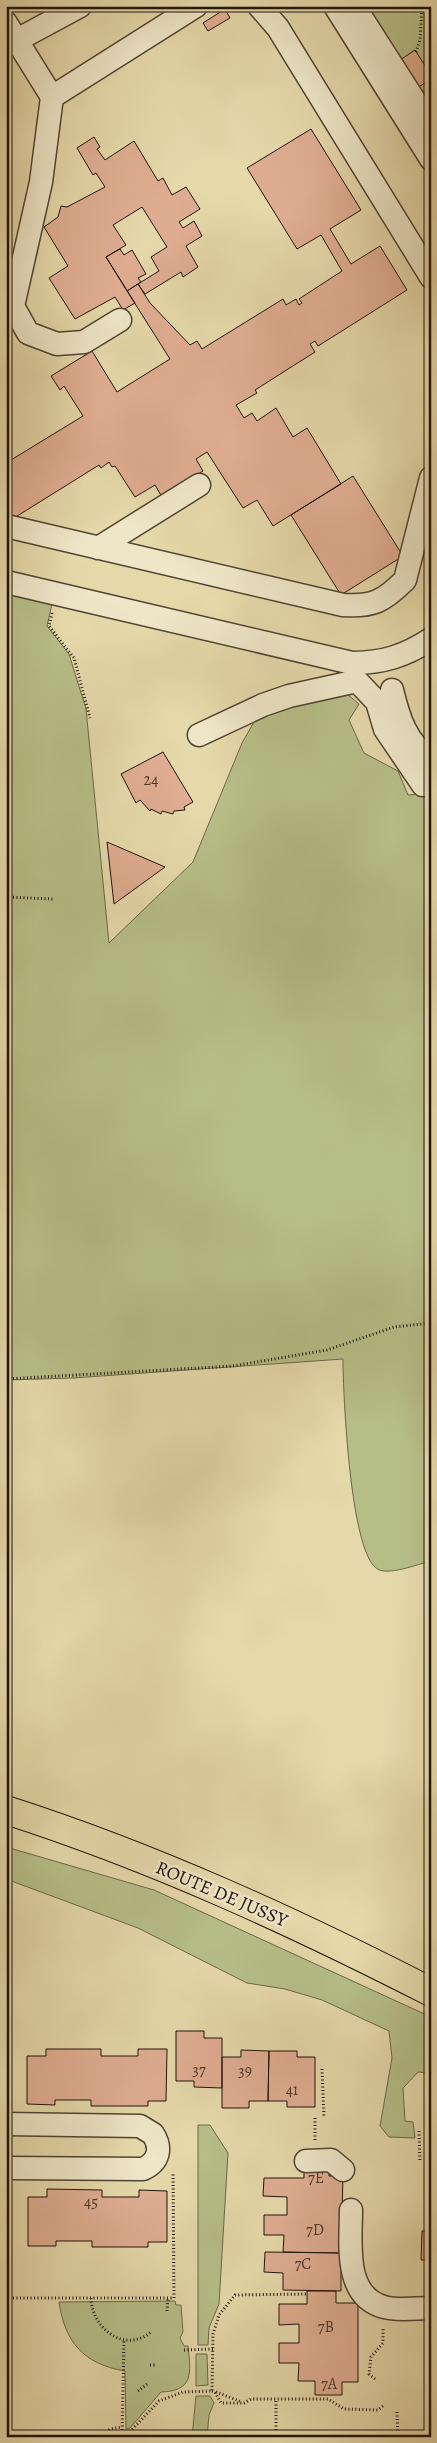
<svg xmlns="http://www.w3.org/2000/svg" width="437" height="2443" viewBox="0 0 437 2443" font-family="Alegreya,serif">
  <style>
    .green { fill: #b6be87; stroke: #6a684a }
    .building { fill: #dfad91; stroke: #1f130c }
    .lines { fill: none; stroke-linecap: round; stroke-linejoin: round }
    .minor-casing { stroke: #504433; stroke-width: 25 }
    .major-casing { stroke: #1f130c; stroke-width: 30 }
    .path { stroke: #1f130c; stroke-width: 3; stroke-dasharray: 1 2.5; stroke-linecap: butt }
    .minor { stroke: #eee6c7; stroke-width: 22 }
    .major { stroke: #e5d8a9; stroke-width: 28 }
    .labels { text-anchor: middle; stroke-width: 5; stroke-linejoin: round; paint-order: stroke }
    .number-label { font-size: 16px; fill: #4f3a2d }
    .street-label { font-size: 19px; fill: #1f130c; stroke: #eee6c7 }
  </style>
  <rect width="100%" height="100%" fill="#e5d8a9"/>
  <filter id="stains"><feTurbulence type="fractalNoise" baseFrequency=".004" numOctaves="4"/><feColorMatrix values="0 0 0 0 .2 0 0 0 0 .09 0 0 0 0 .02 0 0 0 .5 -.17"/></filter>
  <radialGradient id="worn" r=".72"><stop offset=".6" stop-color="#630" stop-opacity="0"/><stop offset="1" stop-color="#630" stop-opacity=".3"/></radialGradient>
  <path class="green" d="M 365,6 L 431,6 L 431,104 L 419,95 Z
    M 6,589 L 53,599 L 47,626 L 69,654 L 86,709 L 109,943 L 193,862 L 242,743 L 258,715 L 346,693 L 359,704 L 349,720 L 364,753 L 398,771 L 408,795 L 431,793 L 431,1561 C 418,1564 386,1577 376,1568 C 350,1548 343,1394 343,1359 L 73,1378 L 6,1380 Z
    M 6,1847 L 154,1890 L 431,2017 L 431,2073 L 418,2072 L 403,2088 L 405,2121 L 413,2122 L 415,2138 L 389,2137 L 380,2126 L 392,2058 L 389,2031 L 322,2000 L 285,1989 L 247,1983 L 138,1928 L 6,1879 Z
    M 198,2125 L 210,2125 L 228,2153 L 219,2304 L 209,2328 L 208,2345 L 198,2345 Z
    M 175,2301 L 176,2305 L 181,2305 L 183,2332 L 180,2338 L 184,2346 L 188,2346 C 191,2373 194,2391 161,2392 L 130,2428 L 126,2429 L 125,2371 C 84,2364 65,2343 59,2302 Z
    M 196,2354 L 207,2354 L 208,2385 L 196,2386 Z
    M 196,2396 L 210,2396 L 214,2403 L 209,2415 L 207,2437 L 192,2437 Z"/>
  <path class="building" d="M 225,9 L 230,18 L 208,31 L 203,23 Z
    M 415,50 L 431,75 L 431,79 L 417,88 L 400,60 Z
    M 311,129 L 361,210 L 330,229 L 351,264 L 380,246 L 407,290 L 318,346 L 315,341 L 310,344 L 315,352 L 255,390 L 257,393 L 236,405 L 244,418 L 252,413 L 257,421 L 276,408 L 293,437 L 307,428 L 341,484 L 273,526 L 257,500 L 243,508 L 207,452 L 196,459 L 203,471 L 162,497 L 155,485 L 135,497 L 115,466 L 112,467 L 109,462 L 101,468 L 99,465 L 14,518 L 6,506 L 6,463 L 83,416 L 64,386 L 60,390 L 51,376 L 92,351 L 117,392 L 170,359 L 127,291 L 138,284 L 150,303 L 190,345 L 197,341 L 202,349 L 283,299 L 286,305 L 296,299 L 299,305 L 302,303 L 299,299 L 342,271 L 321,235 L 297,249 L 247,168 Z
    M 94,137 L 100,147 L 97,149 L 105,160 L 134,141 L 158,181 L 163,178 L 172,195 L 186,187 L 200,209 L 179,222 L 183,228 L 194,221 L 202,236 L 186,246 L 198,267 L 183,277 L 181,272 L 145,294 L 138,284 L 159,271 L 151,257 L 167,247 L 142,207 L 113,225 L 126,245 L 106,257 L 135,303 L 123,310 L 115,297 L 75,319 L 49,278 L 68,266 L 44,227 L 58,217 L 61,206 L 67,207 L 105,187 L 96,173 L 93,175 L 77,148 Z
    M 120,249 L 124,255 L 132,250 L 146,274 L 138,278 L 141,282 L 127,291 L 106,257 Z
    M 353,476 L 403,556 L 341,595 L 291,515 Z
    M 163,752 L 193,802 L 184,807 L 185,810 L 174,811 L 173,814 L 162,811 L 161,814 L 151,809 L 150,811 L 140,800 L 136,803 L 121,774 Z
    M 107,842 L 165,867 L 114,904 Z
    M 176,2031 L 204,2031 L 204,2038 L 222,2038 L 222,2088 L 194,2087 L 194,2081 L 176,2081 Z
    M 46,2049 L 101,2049 L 101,2056 L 138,2056 L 138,2049 L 167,2049 L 166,2101 L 148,2101 L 148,2106 L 91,2106 L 91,2100 L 55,2100 L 55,2105 L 27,2104 L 27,2056 L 46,2056 Z
    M 241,2050 L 269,2051 L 268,2101 L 249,2101 L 249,2108 L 222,2108 L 222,2057 L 241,2057 Z
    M 269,2051 L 297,2051 L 297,2057 L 315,2057 L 315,2107 L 287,2107 L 287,2101 L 268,2101 Z
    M 304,2165 L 329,2166 L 329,2176 L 343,2176 L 341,2253 L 283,2252 L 284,2235 L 264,2235 L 264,2215 L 287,2215 L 287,2197 L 263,2196 L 264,2178 L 304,2178 Z
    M 47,2189 L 102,2190 L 102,2197 L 139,2197 L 139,2190 L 167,2191 L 167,2242 L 148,2242 L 148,2247 L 92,2247 L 92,2241 L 56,2241 L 56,2246 L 28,2246 L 28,2197 L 47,2197 Z
    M 422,2231 L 431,2231 L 431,2260 L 421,2260 Z
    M 265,2252 L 341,2253 L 341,2291 L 283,2290 L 283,2273 L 264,2272 Z
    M 307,2291 L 336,2291 L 336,2303 L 358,2303 L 358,2382 L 342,2382 L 342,2395 L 315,2395 L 315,2381 L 298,2381 L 299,2363 L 279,2363 L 279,2343 L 299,2343 L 299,2324 L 279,2325 L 279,2304 L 307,2304 Z"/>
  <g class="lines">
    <g class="minor-casing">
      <path id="minor" d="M 259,6 L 278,28 L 431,277
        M 335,6 L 431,159
        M 354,6 L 425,117 L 431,120
        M 6,23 L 52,97
        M 6,46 L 80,6
        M 13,306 L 28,333 L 57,344 L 84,342 L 120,320
        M 6,309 L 13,306 L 41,182 L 52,97 L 196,6
        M 6,526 L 343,605 C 373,607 384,601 405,580 L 431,478
        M 98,548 L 199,485
        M 6,582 L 352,663 C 383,663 405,656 431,639
        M 392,690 C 399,719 406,742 431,760
        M 199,735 L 263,705 L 289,696 L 357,681 L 377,702 L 385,729 L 423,785 L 431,784
        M 6,2124 L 140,2126 L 153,2134 C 162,2148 159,2162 143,2169 L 6,2168
        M 306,2161 L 331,2160 L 343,2170
        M 351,2210 C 351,2242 343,2296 384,2307 C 398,2311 416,2308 431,2308"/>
    </g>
    <g class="major-casing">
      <path id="major" d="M 6,1810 C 153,1857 294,1922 431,1992"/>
    </g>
    <path class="path" d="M 416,52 L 420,40 L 422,6
      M 52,613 L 49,626 L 74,658 L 90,718
      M 6,897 L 53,899
      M 6,1379 L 233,1366 L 327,1350 L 394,1327 L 431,1323
      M 322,2069 L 324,2118
      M 315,2118 L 315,2140
      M 419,2131 L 420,2162
      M 6,2298 L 174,2298 L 173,2172
      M 91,2298 C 92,2328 124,2354 151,2332
      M 167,2311 L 168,2298
      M 184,2350 L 213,2349
      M 150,2365 L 156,2365
      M 375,2379 L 369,2374 L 371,2357 L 383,2343 L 383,2329
      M 138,2391 L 147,2384
      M 212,2391 L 215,2392 L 221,2403 L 244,2403 L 251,2399 L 328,2399 L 344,2409 L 378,2410 L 383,2406
      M 216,2392 L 242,2402
      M 397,2412 L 398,2437
      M 101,2437 L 110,2429 L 122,2427
      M 122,2437 L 124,2340
      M 125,2437 L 159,2401 L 183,2392 L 212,2391 L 213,2334 L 219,2315 L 235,2295 L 307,2294
      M 276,2437 L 276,2399"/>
    <use href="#minor" class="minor"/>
    <use href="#major" class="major"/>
  </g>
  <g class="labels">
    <g class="number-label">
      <text x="151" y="785">24</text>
      <text x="199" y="2075">37</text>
      <text x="245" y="2076">39</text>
      <text x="292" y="2095">41</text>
      <text x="316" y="2183">7E</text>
      <text x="91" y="2207">45</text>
      <text x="315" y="2235">7D</text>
      <text x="303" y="2269">7C</text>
      <text x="326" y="2332">7B</text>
      <text x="329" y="2389">7A</text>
    </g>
    <g class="street-label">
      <text transform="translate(222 1893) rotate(23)" y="7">ROUTE DE JUSSY</text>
    </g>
  </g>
  <rect width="437" height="2443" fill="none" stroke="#e5d8a9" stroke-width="25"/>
  <rect x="8" y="8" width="422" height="2428" fill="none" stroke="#1f130c" stroke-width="2.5"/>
  <rect x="12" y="12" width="412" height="2418" fill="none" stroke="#1f130c"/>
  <rect width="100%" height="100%" filter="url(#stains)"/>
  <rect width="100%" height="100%" fill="url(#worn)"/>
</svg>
